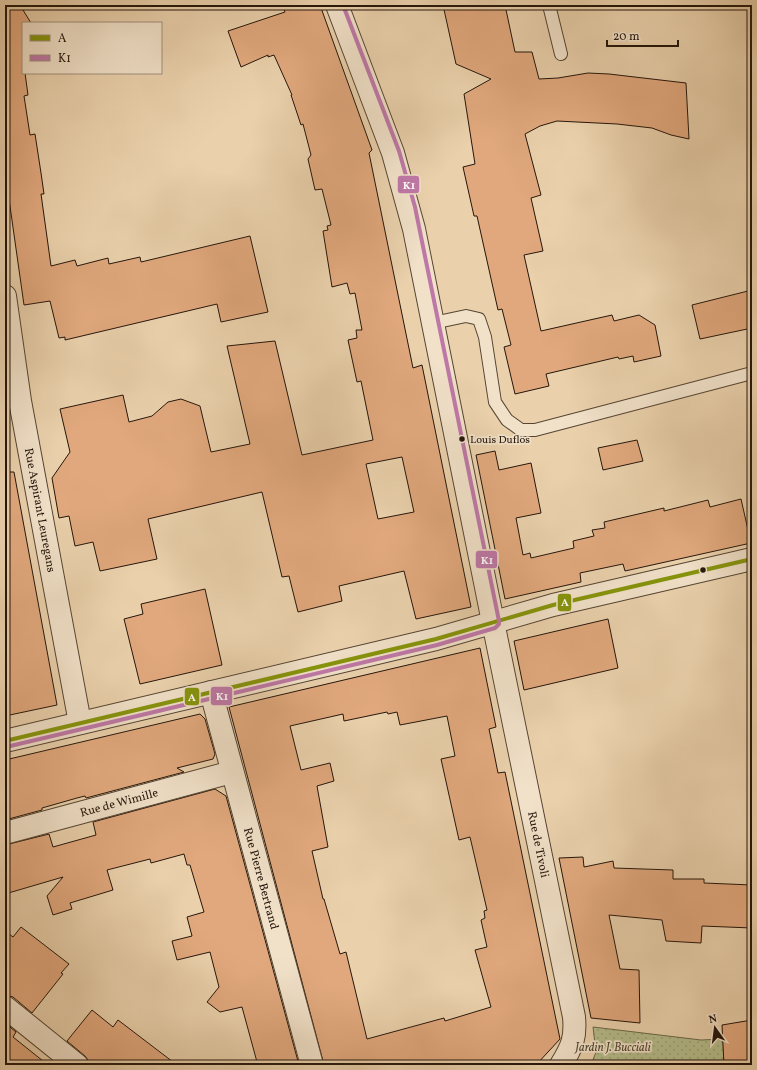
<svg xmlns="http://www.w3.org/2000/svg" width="757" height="1070" viewBox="0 0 757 1070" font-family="Vollkorn,serif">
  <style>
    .grass { fill: url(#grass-dots); stroke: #6d694b }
    .building { fill: #e1a87d; stroke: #25160b; fill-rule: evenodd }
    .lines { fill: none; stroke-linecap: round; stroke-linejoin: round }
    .service-casing { stroke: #564533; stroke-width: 14 }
    .minor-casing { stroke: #564533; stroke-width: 24 }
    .service { stroke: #f1e1c9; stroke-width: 12 }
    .minor { stroke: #f1e1c9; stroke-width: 22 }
    .bus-1-casing { stroke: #f1e1c9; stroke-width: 7 }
    .bus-2-casing { stroke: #f1e1c9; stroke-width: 7 }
    .bus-1 { stroke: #86940b; stroke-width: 4 }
    .bus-2 { stroke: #be78a7; stroke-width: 4 }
    .bus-dot { fill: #25160b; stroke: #f1e1c9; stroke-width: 1.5 }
    .labels { text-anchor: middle; stroke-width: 3.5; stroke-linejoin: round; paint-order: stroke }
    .bus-label { font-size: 11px; fill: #25160b; stroke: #f1e1c9; text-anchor: start }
    .street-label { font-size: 12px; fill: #25160b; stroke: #f1e1c9 }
    .park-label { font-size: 12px; font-style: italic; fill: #504831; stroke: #f1e1c9 }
    .line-badge { stroke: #f1e1c9; stroke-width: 1.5 }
    .badge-label { font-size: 11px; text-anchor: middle; font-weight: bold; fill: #fff }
  </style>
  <defs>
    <pattern id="grass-dots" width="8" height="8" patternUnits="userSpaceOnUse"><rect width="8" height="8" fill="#b5bc8b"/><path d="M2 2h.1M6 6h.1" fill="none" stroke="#9ca177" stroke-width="1.8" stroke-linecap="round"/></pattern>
  </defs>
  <rect width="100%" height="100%" fill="#ead1ac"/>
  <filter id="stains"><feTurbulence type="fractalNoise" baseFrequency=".005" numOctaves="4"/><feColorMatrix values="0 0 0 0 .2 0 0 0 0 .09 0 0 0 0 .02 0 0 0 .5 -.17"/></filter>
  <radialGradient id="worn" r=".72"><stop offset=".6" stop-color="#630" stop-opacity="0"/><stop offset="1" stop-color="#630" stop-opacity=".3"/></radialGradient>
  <path class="grass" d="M 593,1027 L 701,1040 L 723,1039 L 724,1065 L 591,1065 L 596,1052 Z"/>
  <path class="building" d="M 13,5 L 23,5 L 23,10 L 31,23 L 23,23 L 23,73 L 25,73 L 28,95 L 24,96 L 30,135 L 35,134 L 41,173 L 44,194 L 41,194 L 51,266 L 75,260 L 77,266 L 108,258 L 109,264 L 140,257 L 141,262 L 250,236 L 268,312 L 221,322 L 217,304 L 65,340 L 65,337 L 59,338 L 50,301 L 24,305 L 5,171 L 5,9 Z
    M 282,5 L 320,5 L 372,150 L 369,153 L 413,368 L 422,365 L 471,607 L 416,619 L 404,571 L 339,586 L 342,601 L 298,612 L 289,576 L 282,577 L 262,492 L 148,519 L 157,559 L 100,571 L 93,542 L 75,546 L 69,516 L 59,518 L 52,478 L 70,452 L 60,409 L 123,395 L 129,422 L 152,416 L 168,402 L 181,399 L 200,406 L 211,452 L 250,444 L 227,346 L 275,341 L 302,455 L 373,440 L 361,381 L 357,382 L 348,340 L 357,338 L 356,330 L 362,330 L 355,293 L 350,294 L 347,283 L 332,287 L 323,231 L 328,230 L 327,226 L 331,225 L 322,189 L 315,190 L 308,159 L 311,155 L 303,124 L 301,125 L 291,95 L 292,95 L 274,55 L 268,57 L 268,55 L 241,67 L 228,31 L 285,12 ZM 402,457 L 414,512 L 378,519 L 366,464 Z
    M 443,5 L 505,5 L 515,52 L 532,52 L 539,79 L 558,78 L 588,73 L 609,74 L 686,83 L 689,139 L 671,135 L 652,128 L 617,124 L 557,121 L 540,126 L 525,134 L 541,195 L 531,198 L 543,251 L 524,255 L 541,331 L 612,315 L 614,321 L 639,315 L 655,325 L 661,356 L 634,362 L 633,356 L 619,359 L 618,357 L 546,374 L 549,386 L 515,394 L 504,347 L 511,345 L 502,309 L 498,310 L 477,216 L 474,216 L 463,167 L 475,164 L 464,94 L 491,79 L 456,64 Z
    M 752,290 L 752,328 L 700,339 L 692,305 Z
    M 637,440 L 643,461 L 603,470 L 598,448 Z
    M 495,451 L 499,470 L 531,463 L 541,513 L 516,518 L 523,555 L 530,553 L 531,558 L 574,548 L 573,541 L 594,536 L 592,530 L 605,528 L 604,522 L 664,508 L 664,511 L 708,500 L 710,507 L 741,499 L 751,543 L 625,571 L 623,564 L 580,573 L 581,582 L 505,599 L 476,455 Z
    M 5,472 L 14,472 L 57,705 L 5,716 Z
    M 205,589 L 222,665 L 140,684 L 124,619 L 143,614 L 141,604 Z
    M 608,619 L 618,668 L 524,690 L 514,641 Z
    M 480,648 L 496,727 L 489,729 L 493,748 L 498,773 L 505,772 L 560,1039 L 536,1065 L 324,1065 L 229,707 ZM 387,712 L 388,714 L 397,712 L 400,725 L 447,716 L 455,756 L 441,759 L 459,840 L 470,837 L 487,910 L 484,911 L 485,918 L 481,920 L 487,947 L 475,950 L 491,1007 L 445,1021 L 444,1018 L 367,1039 L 346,952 L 340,954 L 324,899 L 323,899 L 312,851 L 328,847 L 317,786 L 334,781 L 330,763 L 301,770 L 290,726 L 343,714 L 344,721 Z
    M 200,714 L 205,719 L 215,754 L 213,759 L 177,768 L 184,772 L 86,798 L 85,796 L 77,798 L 42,808 L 42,810 L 5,820 L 5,789 L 8,784 L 5,781 L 5,760 Z
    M 215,789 L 226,796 L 299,1065 L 263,1065 L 262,1061 L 257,1062 L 242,1007 L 220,1012 L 207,1002 L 219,987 L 210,952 L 177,960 L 172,941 L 192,936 L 187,917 L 204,912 L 190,865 L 187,865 L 184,854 L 151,863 L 150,859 L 107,870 L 113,890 L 70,903 L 72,909 L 53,915 L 47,896 L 63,877 L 5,894 L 5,845 L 49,834 L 53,847 L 96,835 L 93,822 Z
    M 583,857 L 584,867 L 613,861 L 614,868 L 673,870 L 673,879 L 704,879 L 704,883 L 752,885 L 752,928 L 702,926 L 701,943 L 666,941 L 662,920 L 609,915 L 620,969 L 639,970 L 640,1023 L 591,1018 L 559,858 Z
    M 21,927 L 69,964 L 61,973 L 63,974 L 32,1013 L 13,997 L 5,995 L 5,931 L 13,937 Z
    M 92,1010 L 113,1027 L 118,1020 L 177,1065 L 89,1065 L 88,1060 L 85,1056 L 67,1041 Z
    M 752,1020 L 752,1065 L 724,1065 L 722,1025 Z
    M 5,1023 L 16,1032 L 13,1037 L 48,1065 L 5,1065 Z"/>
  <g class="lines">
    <g class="service-casing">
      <path id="service" d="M 549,5 L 561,54
        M 433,323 L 466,316 L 479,319 L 485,337 L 495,402 L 507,420 L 521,430 L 535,430 L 752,373"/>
    </g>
    <g class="minor-casing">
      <g id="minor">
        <path id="s1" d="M 337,5 L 393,153 L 414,229 L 493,622 L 574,1017 C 576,1038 572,1047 561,1065"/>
        <path id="s2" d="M 5,296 L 20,401 L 80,723"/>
        <path id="s3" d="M 211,692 L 312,1065"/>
        <path d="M 5,741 L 436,639 L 553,605 L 752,559"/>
        <path id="s4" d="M 5,833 L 232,772"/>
        <path d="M 5,1007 L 77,1065"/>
      </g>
    </g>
    <use href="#service" class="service"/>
    <use href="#minor" class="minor"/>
    <g class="bus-1-casing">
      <path id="bus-1" d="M 5,741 L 436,639 L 553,605 L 752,559"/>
    </g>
    <g class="bus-2-casing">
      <path id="bus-2" d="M 6,747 L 437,645 L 495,628 L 499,624 L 499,621 L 415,207 L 399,151 L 343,5"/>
    </g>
    <use href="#bus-1" class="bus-1"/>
    <use href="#bus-2" class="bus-2"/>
  </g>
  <g class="bus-dot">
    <circle cx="462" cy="439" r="3.5"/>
    <circle cx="703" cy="570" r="3.5"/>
  </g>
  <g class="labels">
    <g class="bus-label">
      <text x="470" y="443">Louis Duflos</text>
    </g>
    <g class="street-label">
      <text dy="4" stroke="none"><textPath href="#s2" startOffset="217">Rue Aspirant Leuregans</textPath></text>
      <text dy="4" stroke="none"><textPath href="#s4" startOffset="118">Rue de Wimille</textPath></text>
      <text dy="4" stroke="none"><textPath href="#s1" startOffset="865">Rue de Tivoli</textPath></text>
      <text dy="4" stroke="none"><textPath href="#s3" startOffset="193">Rue Pierre Bertrand</textPath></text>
    </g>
    <g class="park-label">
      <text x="613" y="1051">Jardin J. Bucciali</text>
    </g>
  </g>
  <g class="line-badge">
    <rect x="397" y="175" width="23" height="19" rx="4" fill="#be78a7"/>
    <rect x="475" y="550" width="23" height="19" rx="4" fill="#be78a7"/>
    <rect x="557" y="593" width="15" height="19" rx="4" fill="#86940b"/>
    <rect x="210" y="686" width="23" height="20" rx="4" fill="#be78a7"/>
    <rect x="184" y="687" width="16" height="19" rx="4" fill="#86940b"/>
  </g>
  <g class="badge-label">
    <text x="409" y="189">K1</text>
    <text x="487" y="564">K1</text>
    <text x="565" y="606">A</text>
    <text x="222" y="700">K1</text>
    <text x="192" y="701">A</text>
  </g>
  <rect width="757" height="1070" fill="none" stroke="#ead1ac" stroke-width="20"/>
  <rect x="6" y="6" width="745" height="1058" fill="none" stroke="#25160b" stroke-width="2"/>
  <rect x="10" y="10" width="737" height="1050" fill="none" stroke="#25160b"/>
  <rect x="22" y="22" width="140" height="52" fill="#f1e1c9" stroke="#9f907d"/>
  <rect x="30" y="35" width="20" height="6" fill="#86940b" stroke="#9f907d"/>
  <text x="58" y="42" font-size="12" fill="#25160b">A</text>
  <rect x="30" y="55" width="20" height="6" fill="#be78a7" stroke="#9f907d"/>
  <text x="58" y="62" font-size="12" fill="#25160b">K1</text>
  <g transform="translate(715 1028) rotate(346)" stroke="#f1e1c9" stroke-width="3" paint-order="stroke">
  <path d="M0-3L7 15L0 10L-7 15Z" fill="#25160b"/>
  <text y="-6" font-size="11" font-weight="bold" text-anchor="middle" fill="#25160b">N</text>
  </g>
  <path d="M607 40v6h71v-6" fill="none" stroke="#25160b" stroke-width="2"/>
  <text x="613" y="40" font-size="12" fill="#25160b" stroke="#f1e1c9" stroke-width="3" paint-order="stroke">20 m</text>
  <rect width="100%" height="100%" filter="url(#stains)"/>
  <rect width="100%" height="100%" fill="url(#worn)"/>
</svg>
